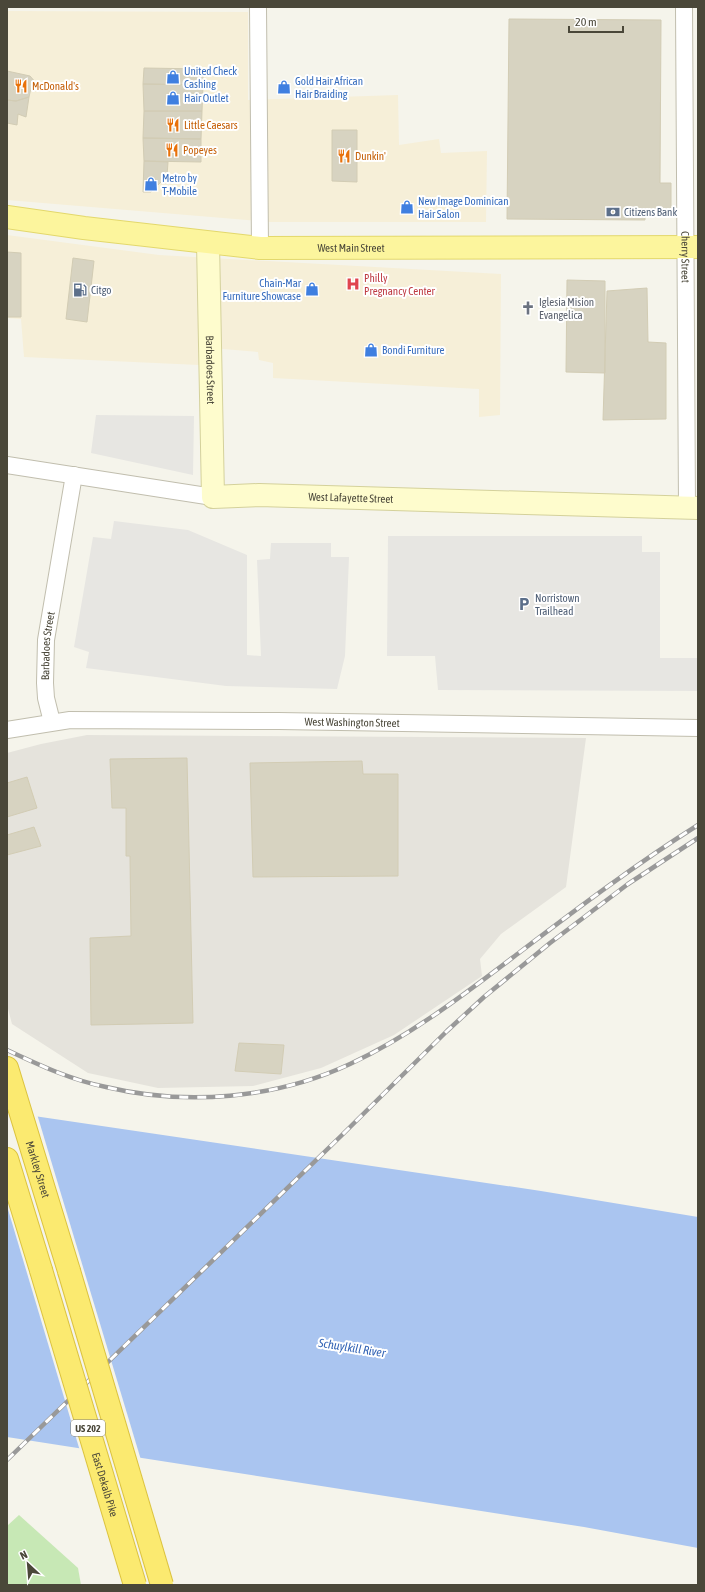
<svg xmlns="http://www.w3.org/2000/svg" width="705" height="1592" viewBox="0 0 705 1592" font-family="'Asap Condensed',sans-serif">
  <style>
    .commercial { fill: #f6efd8 }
    .industrial { fill: #e5e3dc }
    .green { fill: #c7e8b5 }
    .parking { fill: #e7e6e2 }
    .water { fill: #aac5f0 }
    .pier { fill: #f5f4eb }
    .building { fill: #d7d3c1; stroke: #d2ccb4 }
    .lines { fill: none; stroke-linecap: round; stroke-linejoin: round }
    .street-casing { stroke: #c1beae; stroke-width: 18 }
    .secondary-casing { stroke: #d4d19b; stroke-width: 24 }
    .primary-casing { stroke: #e3d86c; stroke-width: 24 }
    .highway-casing { stroke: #dcc33f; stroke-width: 24 }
    .street { stroke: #fff; stroke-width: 16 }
    .secondary { stroke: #fefccd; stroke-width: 22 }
    .primary { stroke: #fcf59d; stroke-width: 22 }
    .highway { stroke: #fbea70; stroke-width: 22 }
    .rail-casing { stroke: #999; stroke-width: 4.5 }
    .rail { stroke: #fff; stroke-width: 3; stroke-dasharray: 9; stroke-linecap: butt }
    .highway-bridge-casing { stroke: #dcc33f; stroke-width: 24; stroke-linecap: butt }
    .highway-bridge { stroke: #fbea70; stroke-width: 22 }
    .labels { text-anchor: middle; stroke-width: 4; stroke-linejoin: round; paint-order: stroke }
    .shield { fill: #fff; stroke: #807e74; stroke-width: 1 }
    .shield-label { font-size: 10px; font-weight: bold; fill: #4a4739 }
    .shop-label { font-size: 11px; fill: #366cbe; stroke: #fff; text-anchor: start }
    .food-label { font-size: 11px; fill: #c56008; stroke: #fff; text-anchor: start }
    .service-label { font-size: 11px; fill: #4e5e75; stroke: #fff; text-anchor: start }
    .street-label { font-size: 11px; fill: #4a4739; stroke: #fff }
    .health-label { font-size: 11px; fill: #be3a42; stroke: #fff; text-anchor: start }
    .worship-label { font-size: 11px; fill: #5b616d; stroke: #fff; text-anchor: start }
    .water-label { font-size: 12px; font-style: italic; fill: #3263b5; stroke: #fff }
  </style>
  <rect width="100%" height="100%" fill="#f5f4eb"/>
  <path class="commercial" d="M 7,11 L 248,12 L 248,100 L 398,95 L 399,145 L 439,139 L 441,153 L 487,151 L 486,222 L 270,222 L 7,200 Z
    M 7,235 L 159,255 L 501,274 L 500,415 L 479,417 L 479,389 L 273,378 L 273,363 L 259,360 L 258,352 L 199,347 L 199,365 L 24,357 L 21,319 L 7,318 Z"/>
  <path class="industrial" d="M 87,735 L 586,738 L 566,887 L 501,934 L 480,959 L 482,976 L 394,1035 L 321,1068 L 253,1086 L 158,1088 L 88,1073 L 12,1024 L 7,1005 L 7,753 L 41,744 Z"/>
  <path class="green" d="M 19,1515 L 78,1568 L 81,1585 L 7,1585 L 7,1526 Z"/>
  <path class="parking" d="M 96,415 L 194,416 L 193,475 L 91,453 Z
    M 114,521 L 188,530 L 247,555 L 247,655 L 261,656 L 257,560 L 270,559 L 271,543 L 331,543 L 331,557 L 349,557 L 345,656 L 337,689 L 226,686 L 86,668 L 89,652 L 74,647 L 93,537 L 111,539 Z
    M 388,536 L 642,536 L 642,552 L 660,552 L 660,658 L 698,658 L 698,691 L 438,690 L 435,656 L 387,656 Z"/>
  <path class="water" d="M 7,1112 L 541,1191 L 698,1217 L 698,1548 L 584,1527 L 7,1437 Z"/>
  <path class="pier" d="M 7,1110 L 37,1114 L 141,1460 L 80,1451 L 7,1206 Z"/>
  <path class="building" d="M 509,19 L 661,20 L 660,183 L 671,183 L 671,213 L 645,212 L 645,220 L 507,219 Z
    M 144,68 L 203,69 L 203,85 L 143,84 Z
    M 7,71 L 30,76 L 37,84 L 31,88 L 29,97 L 16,101 L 7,100 Z
    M 143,84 L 203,85 L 202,111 L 144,111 Z
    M 29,97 L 26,117 L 18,114 L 17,125 L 7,123 L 7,100 L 16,101 Z
    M 144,111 L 202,111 L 201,139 L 143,138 Z
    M 332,130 L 357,130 L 357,182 L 332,181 Z
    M 143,138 L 201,139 L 201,162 L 144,161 Z
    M 144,161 L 168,162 L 167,176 L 151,192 L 143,192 Z
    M 7,252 L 21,253 L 21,317 L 7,317 Z
    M 73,258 L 94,261 L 87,322 L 66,319 Z
    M 567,280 L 605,281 L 605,373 L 566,372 Z
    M 647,288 L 648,342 L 666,343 L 666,419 L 603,420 L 607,291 Z
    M 187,758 L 193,1023 L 91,1025 L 90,938 L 131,936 L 130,856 L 126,856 L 126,808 L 112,808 L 110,759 Z
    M 362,761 L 363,774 L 398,774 L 398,876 L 253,877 L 250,763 Z
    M 27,777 L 37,808 L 7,817 L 7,783 Z
    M 34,827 L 41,846 L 7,855 L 7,835 Z
    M 239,1043 L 284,1045 L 281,1074 L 235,1071 Z"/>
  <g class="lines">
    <g class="street-casing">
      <g id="street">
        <path d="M 258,7 L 260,248"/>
        <path id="s1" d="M 684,7 L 687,507"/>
        <path d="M 7,465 L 213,497"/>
        <path id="s2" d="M 52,722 L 46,698 L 45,683 L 46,640 L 74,475"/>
        <path id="s3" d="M 7,730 L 70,720 L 279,721 L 698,728"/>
      </g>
    </g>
    <g class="secondary-casing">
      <g id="secondary">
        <path id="s4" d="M 208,243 L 213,497 L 259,495 L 698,508"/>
      </g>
    </g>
    <g class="primary-casing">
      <g id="primary">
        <path id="s5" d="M 7,217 L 84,228 L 260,248 L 698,247"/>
      </g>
    </g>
    <g class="highway-casing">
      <g id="highway">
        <path id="s6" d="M 7,1068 L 69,1271"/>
        <path d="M 7,1159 L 41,1270"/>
      </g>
    </g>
    <use href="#street" class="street"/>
    <use href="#secondary" class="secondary"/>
    <use href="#primary" class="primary"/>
    <use href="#highway" class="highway"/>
    <g class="rail-casing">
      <path id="rail" d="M 7,1050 C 39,1065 71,1080 106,1087 C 186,1106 275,1099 350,1064 C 412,1035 466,993 520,952 C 578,908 636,864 698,825
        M 7,1460 L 342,1135 L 447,1031 L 484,997 L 550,943 L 628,884 L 698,838"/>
    </g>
    <use href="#rail" class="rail"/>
    <g class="highway-bridge-casing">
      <g id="highway-bridge">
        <path id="s7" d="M 41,1270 L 135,1585"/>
        <path d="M 69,1271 L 162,1585"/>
      </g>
    </g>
    <use href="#highway-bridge" class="highway-bridge"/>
  </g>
  <defs>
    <g id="shop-bare" transform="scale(1.08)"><path d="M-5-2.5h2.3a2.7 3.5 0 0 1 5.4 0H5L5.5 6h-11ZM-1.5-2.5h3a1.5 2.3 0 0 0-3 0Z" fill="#3f7fe0" stroke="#fff" stroke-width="2.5" paint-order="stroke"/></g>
    <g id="restaurant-bare" transform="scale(1.08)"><path d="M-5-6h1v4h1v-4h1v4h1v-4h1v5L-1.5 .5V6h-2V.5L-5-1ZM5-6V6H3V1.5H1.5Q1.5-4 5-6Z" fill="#e8710a" stroke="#fff" stroke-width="2.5" paint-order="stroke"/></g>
    <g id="bank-bare" transform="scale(1.08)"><path d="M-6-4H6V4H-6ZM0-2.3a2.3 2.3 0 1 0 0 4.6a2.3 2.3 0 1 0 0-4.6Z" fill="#5c6f8a" stroke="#fff" stroke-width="2.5" paint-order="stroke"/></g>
    <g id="hospital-bare" transform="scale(1.08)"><path d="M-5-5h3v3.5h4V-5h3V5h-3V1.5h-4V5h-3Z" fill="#e0444e" stroke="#fff" stroke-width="2.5" paint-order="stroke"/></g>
    <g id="fuel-bare" transform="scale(1.08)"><path d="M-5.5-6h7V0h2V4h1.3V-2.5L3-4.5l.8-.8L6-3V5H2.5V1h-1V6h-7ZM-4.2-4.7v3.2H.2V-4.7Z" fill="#5c6f8a" stroke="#fff" stroke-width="2.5" paint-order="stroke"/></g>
    <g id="church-bare" transform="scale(1.08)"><path d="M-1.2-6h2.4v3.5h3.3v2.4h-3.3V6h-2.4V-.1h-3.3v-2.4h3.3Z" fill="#6b7280" stroke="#fff" stroke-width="2.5" paint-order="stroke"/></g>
    <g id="parking-bare" transform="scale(1.08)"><path d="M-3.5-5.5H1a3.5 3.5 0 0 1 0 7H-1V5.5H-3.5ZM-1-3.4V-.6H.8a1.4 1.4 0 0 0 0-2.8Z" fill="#5c6f8a" stroke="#fff" stroke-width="2.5" paint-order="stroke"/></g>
  </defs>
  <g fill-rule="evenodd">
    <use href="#shop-bare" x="173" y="77"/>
    <use href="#restaurant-bare" x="21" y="86"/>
    <use href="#shop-bare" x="284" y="87"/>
    <use href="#shop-bare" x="173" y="98"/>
    <use href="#restaurant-bare" x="173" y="125"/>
    <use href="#restaurant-bare" x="172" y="150"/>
    <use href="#restaurant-bare" x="344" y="156"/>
    <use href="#shop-bare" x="151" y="184"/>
    <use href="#shop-bare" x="407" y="207"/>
    <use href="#bank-bare" x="613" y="212"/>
    <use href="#hospital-bare" x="353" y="284"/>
    <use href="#shop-bare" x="312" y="289"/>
    <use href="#fuel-bare" x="80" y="290"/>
    <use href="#church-bare" x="528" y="308"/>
    <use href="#shop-bare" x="371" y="350"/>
    <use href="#parking-bare" x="524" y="604"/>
  </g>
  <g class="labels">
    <rect class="shield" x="71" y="1420" width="34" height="16" rx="3"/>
    <g class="shield-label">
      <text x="88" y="1432">US 202</text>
    </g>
    <g class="shop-label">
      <text x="184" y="75">United Check<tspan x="184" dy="13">Cashing</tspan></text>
      <text x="295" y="85">Gold Hair African<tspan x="295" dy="13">Hair Braiding</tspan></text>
      <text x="184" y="102">Hair Outlet</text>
      <text x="162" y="182">Metro by<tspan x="162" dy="13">T-Mobile</tspan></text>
      <text x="418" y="205">New Image Dominican<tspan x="418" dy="13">Hair Salon</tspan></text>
      <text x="301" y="287" text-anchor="end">Chain-Mar<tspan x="301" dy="13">Furniture Showcase</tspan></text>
      <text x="382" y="354">Bondi Furniture</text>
    </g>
    <g class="food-label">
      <text x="32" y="90">McDonald's</text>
      <text x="184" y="129">Little Caesars</text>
      <text x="183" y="154">Popeyes</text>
      <text x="355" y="160">Dunkin'</text>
    </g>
    <g class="service-label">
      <text x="624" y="216">Citizens Bank</text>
      <text x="91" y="294">Citgo</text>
      <text x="535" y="602">Norristown<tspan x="535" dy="13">Trailhead</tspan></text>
    </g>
    <g class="street-label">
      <text dy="4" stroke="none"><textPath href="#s5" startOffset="346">West Main Street</textPath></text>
      <text dy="4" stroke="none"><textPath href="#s1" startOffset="250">Cherry Street</textPath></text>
      <text dy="4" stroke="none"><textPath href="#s4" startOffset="127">Barbadoes Street</textPath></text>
      <text dy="4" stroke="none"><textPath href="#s4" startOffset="392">West Lafayette Street</textPath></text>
      <text dy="4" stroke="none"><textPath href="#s2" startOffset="77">Barbadoes Street</textPath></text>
      <text dy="4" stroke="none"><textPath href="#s3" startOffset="346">West Washington Street</textPath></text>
      <text dy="4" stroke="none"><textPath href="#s6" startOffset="106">Markley Street</textPath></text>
      <text dy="4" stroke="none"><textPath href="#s7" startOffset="224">East Dekalb Pike</textPath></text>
    </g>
    <g class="health-label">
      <text x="364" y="282">Philly<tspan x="364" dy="13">Pregnancy Center</tspan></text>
    </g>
    <g class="worship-label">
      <text x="539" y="306">Iglesia Mision<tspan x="539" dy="13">Evangelica</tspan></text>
    </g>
    <g class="water-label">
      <text transform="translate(352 1348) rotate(9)" y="4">Schuylkill River</text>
    </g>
  </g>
  <rect width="705" height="1592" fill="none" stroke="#4a4739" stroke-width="16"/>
  <g transform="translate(28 1564) rotate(334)" stroke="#ffffff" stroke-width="3" paint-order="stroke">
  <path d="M0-3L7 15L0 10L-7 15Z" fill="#4a4739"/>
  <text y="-6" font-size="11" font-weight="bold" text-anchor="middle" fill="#4a4739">N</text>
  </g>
  <path d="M569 26v6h54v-6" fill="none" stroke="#4a4739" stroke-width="2"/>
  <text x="575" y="26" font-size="12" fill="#4a4739" stroke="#ffffff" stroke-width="3" paint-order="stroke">20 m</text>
</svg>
